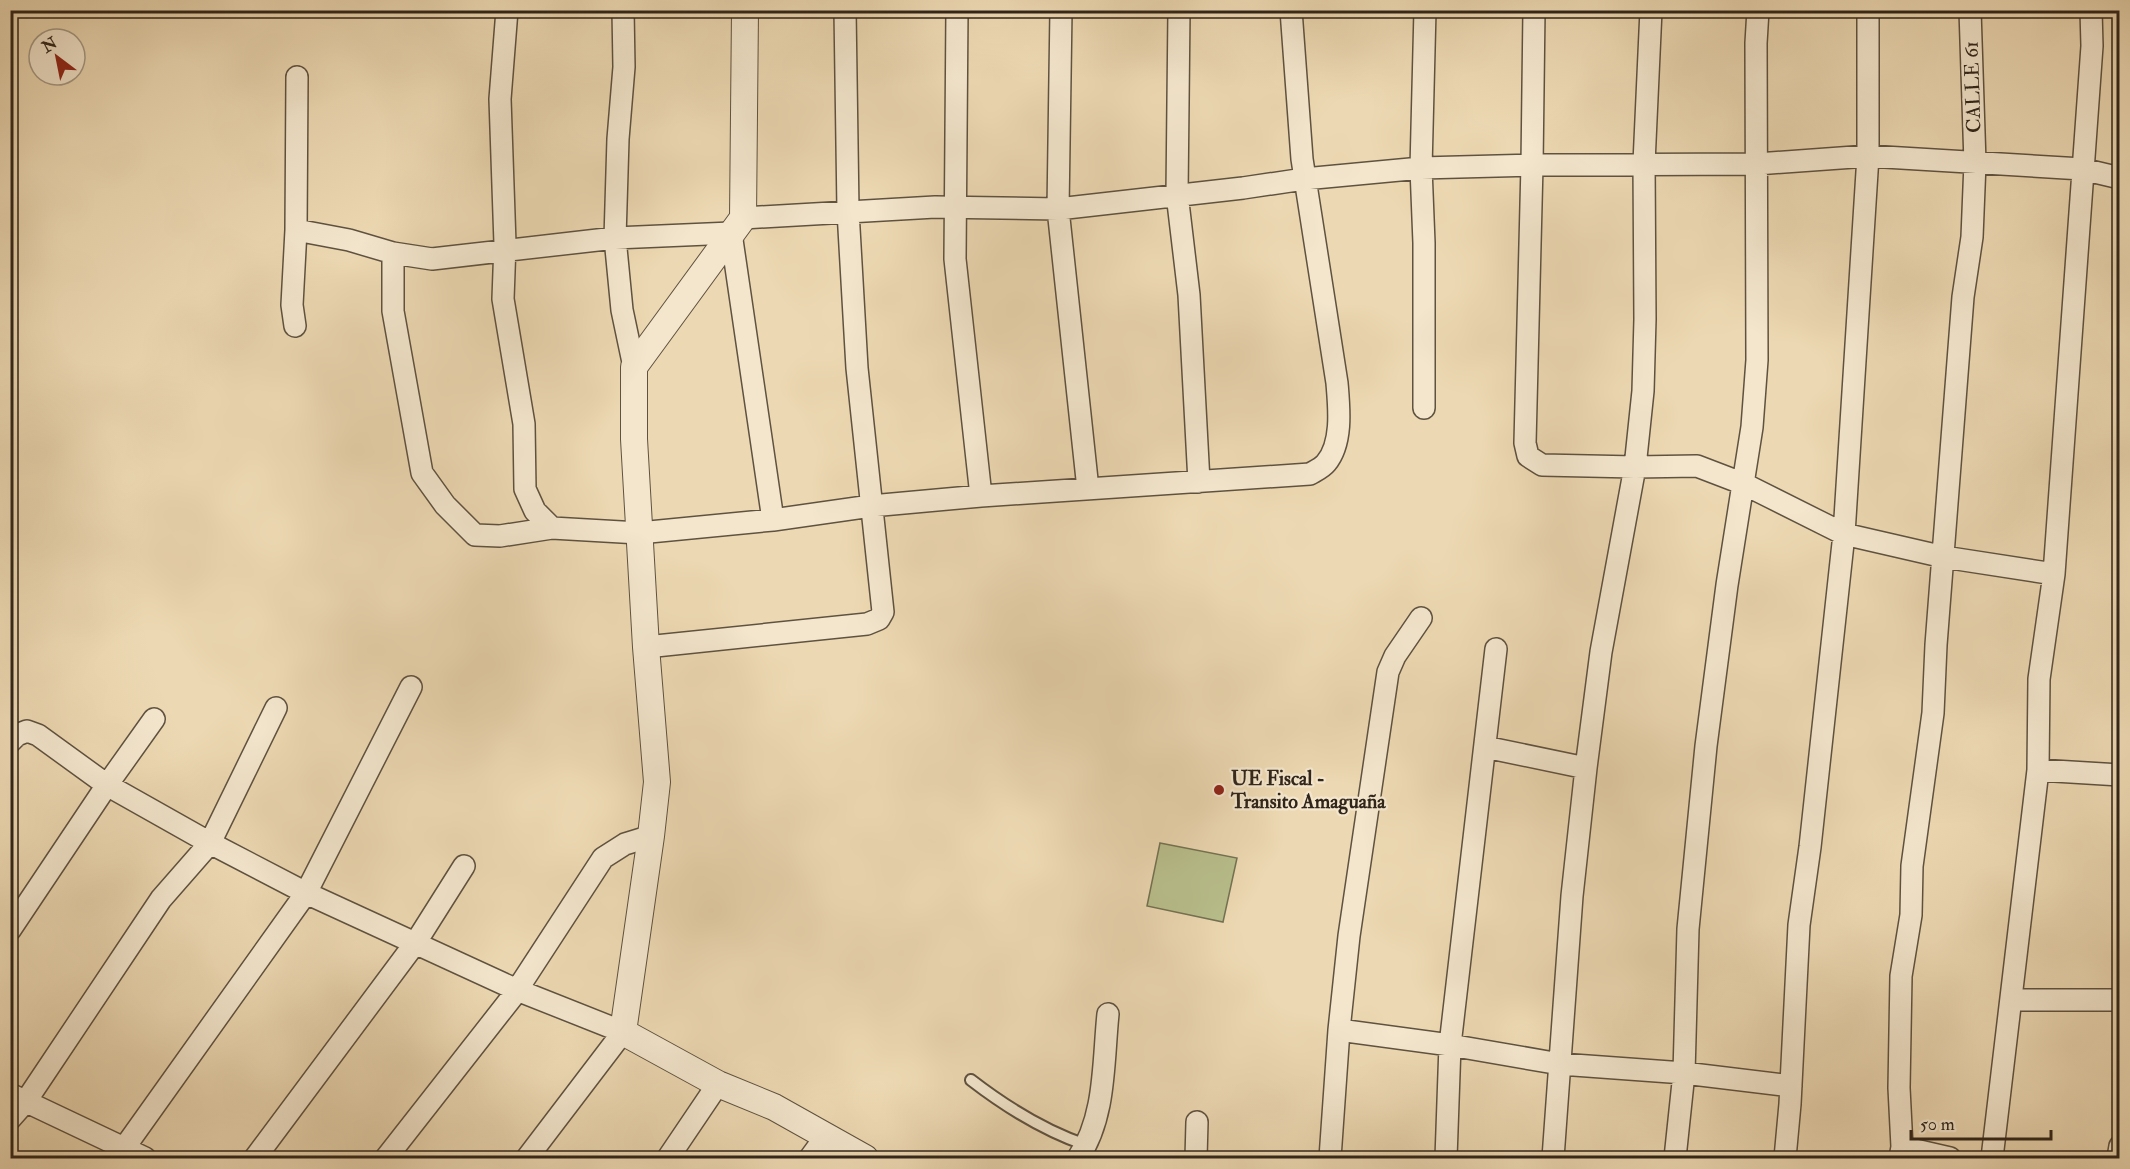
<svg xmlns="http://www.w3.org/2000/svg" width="2130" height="1169" viewBox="0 0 2130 1169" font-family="'IM FELL Double Pica',serif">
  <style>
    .green { fill: #b8bf8c; stroke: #747253; stroke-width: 1.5 }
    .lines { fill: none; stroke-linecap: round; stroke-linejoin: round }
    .service-casing { stroke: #5f5240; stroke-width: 14 }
    .minor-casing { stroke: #5f5240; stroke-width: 24 }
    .tertiary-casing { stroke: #5f5240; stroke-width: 28 }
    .service { stroke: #f3e6cd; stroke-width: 10 }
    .minor { stroke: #f3e6cd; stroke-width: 21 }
    .tertiary { stroke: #f3e6cd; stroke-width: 26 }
    .poi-dot { fill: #8f2418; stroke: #f3e6cd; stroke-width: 2 }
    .labels { text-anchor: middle; stroke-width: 4.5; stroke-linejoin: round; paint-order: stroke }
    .street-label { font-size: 20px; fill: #30251a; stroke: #f3e6cd }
    .poi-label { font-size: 20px; font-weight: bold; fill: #30251a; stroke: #f3e6cd; text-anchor: start }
  </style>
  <rect width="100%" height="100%" fill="#ecd8b2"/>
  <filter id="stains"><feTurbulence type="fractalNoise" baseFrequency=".00333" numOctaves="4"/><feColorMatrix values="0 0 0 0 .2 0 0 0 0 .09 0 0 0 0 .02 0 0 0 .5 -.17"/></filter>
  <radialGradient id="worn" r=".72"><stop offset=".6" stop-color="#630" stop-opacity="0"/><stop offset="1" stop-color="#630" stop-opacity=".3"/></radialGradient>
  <path class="green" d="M 1160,843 L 1237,858 L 1223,922 L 1147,906 Z"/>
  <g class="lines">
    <g class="service-casing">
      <path id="service" d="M 971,1080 C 1006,1107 1045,1131 1086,1145"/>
    </g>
    <g class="minor-casing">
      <path id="minor" d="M 507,10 L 500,99 L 505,244 L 503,299 L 524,424 L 525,489 L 535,511 L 552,528
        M 623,10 L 624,67 L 618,139 L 615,238 L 622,310 L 634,367
        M 957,10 L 955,259 L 981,496
        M 1061,10 L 1058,209 L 1088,489
        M 1179,10 L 1177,194 L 1189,295 L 1199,482
        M 1534,10 L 1532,165 L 1525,443 L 1528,456 L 1542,465 L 1635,467 L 1697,466 L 1744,484 L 1844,534 L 1944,557 L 2054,574
        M 743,218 L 935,207 L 1058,209 L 1243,188 L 1304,179 L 1421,168 L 1532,165 L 1757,164 L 1868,156 L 2082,169 L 2120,178
        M 296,230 L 349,240 L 393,253 L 393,311 L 422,473 L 445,505 L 475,535 L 500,536 L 552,528 L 639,533 L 773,520 L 871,506 L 981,496 L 1310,474 C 1315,471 1322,468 1326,463 C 1343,443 1339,407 1337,383 L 1302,159 L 1291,10
        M 393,253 L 432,259 L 615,238 L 731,233 L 773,520
        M 295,326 L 292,305 L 296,230 L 297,77
        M 1424,408 L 1424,243 L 1421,168 L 1425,10
        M 646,647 L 867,624 L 879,619 L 883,612 L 857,368 L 848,211 L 845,10
        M 10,742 L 17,735 L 27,731 L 38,735 L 107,785 L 210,843 L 306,893 L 517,990 L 623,1032 L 527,1158
        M 1485,747 L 1586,768
        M 2038,770 L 2120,775
        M 10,930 L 107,785 L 154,719
        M 2011,1000 L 2120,1000
        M 1339,1030 L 1450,1045 L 1560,1064 L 1684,1073 L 1791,1086
        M 10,1094 L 145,1158
        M 10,1119 L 26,1101 L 161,899 L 210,843 L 276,708
        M 1902,1147 L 1950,1158
        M 117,1158 L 306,893 L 411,687
        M 255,1158 L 416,942 L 464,866
        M 386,1158 L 513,996 L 603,858 L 625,844 L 651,836
        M 668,1158 L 718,1084
        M 810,1158 L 826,1136
        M 1078,1158 C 1106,1117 1103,1062 1108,1014
        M 1196,1158 L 1197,1122
        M 1330,1158 L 1339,1030 L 1349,936 L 1388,672 L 1395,656 L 1421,618
        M 1446,1158 L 1450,1045 L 1496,649
        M 1553,1158 L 1572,896 L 1586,768 L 1601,652 L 1635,467 L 1643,391 L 1645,319 L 1644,163 L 1651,10
        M 1675,1158 L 1684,1073 L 1688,929 L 1706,746 L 1727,585 L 1752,427 L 1757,360 L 1756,43 L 1758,10
        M 1785,1158 L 1790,1104 L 1799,925 L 1810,847 L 1844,534 L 1868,156 L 1868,10
        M 1900,1158 L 1902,1147 L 1899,1088 L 1901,976 L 1911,915 L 1912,866 L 1933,713 L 1936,645 L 1963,297 L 1972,237 L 1975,163 L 1970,10
        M 1992,1158 L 2038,770 L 2039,679 L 2054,574 L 2092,46 L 2091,10
        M 2118,1158 L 2120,1146"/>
    </g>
    <g class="tertiary-casing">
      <path id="tertiary" d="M 745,10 L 743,218 L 634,367 L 634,439 L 646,647 L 657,782 L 651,836 L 623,1032 L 718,1084 L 774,1107 L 865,1158"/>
    </g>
    <use href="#service" class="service"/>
    <use href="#minor" class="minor"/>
    <use href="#tertiary" class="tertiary"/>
  </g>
  <circle class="poi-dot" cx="1219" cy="790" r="6"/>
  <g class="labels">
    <g class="street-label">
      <text transform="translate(1972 87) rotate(-92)" y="7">CALLE 61</text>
    </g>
    <g class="poi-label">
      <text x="1231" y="785">UE Fiscal -<tspan x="1231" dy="23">Transito Amaguaña</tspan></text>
    </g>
  </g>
  <rect width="2130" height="1169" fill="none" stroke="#ecd8b2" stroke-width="36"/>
  <rect x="12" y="12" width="2106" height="1145" fill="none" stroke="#30251a" stroke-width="3"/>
  <rect x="18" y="18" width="2094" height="1133" fill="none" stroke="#30251a" stroke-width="1.5"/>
  <g transform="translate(57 57) rotate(328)"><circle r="28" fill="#f3e6cd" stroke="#a59985" stroke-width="1.5"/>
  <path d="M0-4.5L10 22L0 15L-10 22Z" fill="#8f2418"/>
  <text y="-9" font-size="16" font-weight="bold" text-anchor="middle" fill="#30251a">N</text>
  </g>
  <path d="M1911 1130v9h140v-9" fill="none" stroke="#30251a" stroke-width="3"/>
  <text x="1920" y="1130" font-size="18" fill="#30251a" stroke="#f3e6cd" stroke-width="4.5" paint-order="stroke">50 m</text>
  <rect width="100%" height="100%" filter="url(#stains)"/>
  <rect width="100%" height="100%" fill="url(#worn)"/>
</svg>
